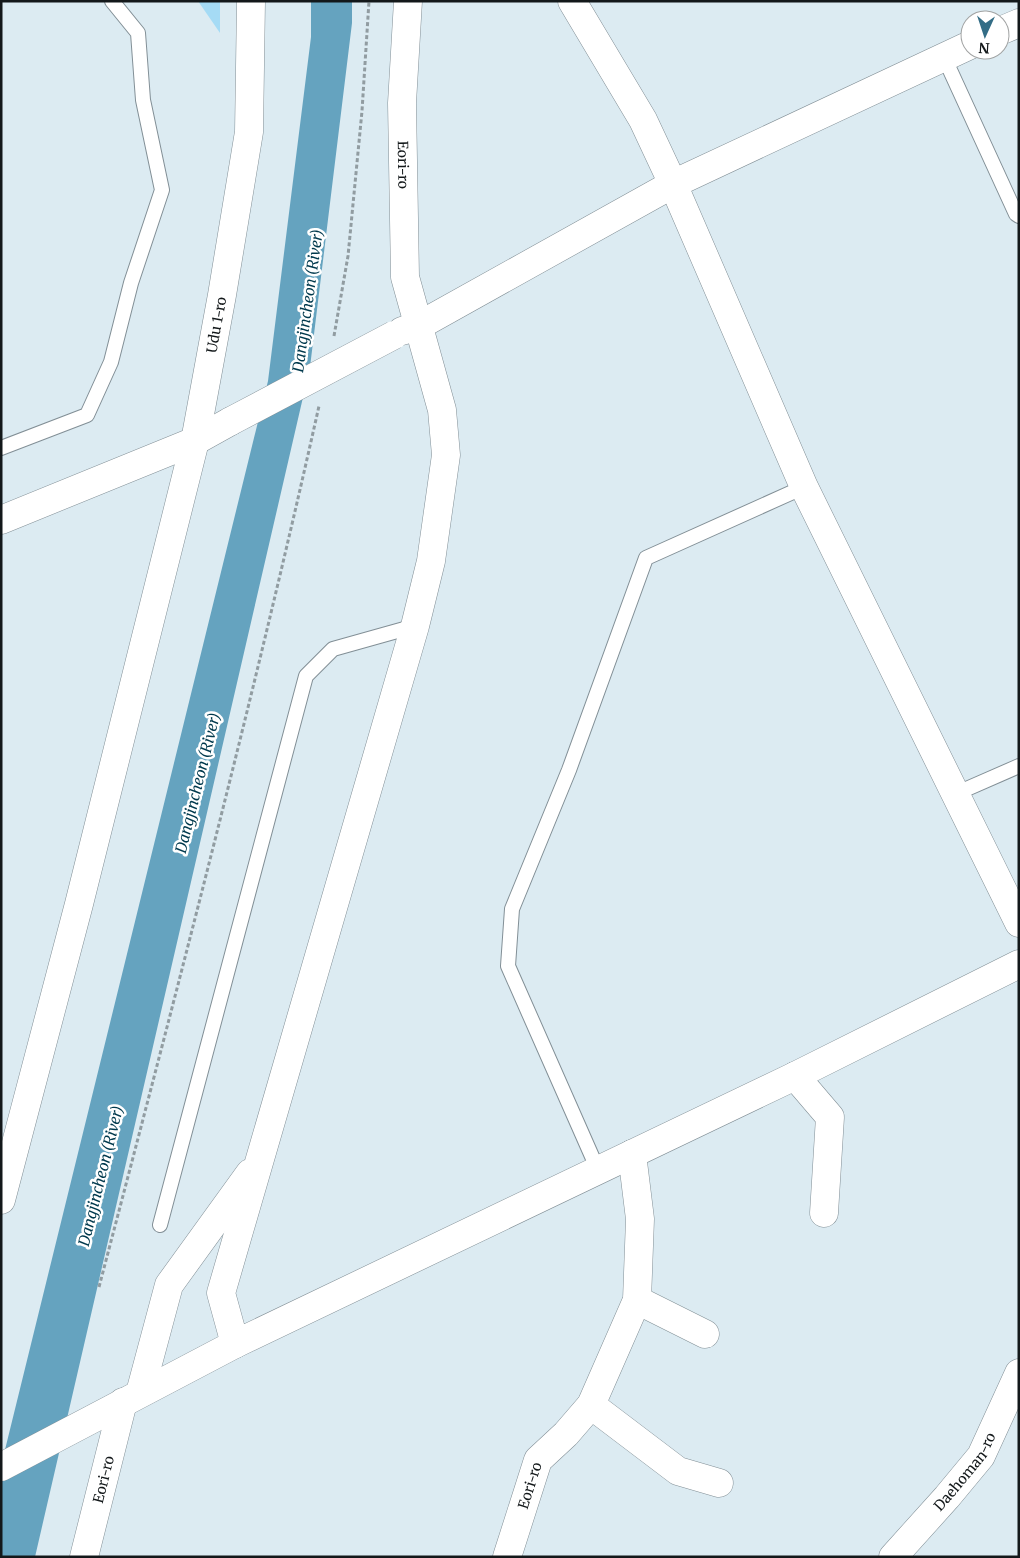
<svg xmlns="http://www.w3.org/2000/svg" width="1020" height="1558" viewBox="0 0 1020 1558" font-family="Merriweather,serif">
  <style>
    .green { fill: #a5dbf5 }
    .water { fill: #65a3bf }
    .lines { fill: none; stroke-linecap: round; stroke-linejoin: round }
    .service-casing { stroke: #828f96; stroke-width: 16 }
    .minor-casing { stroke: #828f96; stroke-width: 29 }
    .tertiary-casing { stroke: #828f96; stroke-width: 29 }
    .path { stroke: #919ca1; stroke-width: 3; stroke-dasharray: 4 2.5; stroke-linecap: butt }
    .service { stroke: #fff; stroke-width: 14 }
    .minor { stroke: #fff; stroke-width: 28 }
    .tertiary { stroke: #fff; stroke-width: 28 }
    .minor-bridge-casing { stroke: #828f96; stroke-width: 29; stroke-linecap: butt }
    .minor-bridge { stroke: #fff; stroke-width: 28 }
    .labels { text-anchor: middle; stroke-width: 5; stroke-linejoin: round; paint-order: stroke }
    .street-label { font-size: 14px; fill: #13181a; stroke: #fff }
    .water-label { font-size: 15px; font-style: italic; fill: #00394d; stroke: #fff }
  </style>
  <rect width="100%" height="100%" fill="#dcebf2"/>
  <path class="green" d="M 198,1 L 220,1 L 220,33 Z"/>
  <path class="water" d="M 311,1 L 352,1 L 352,23 L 310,367 L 35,1557 L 1,1557 L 1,1466 L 268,381 L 311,37 Z"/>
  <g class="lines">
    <g class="service-casing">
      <path id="service" d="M 944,57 L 1016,214 L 1019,216
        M 1,448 L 87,415 L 111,362 L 131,283 L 162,190 L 143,100 L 138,33 L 112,1
        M 955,794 L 1019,766
        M 598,1170 L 508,966 L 512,909 L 569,770 L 646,558 L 804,487
        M 160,1225 L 306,676 L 333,649 L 415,626"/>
    </g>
    <g class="minor-casing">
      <g id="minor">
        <path id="s1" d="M 408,1 L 402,103 L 405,277 L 442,410 L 446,455 L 431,561 L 415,626 L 221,1293 L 235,1344 L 795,1076 L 1019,964"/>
        <path d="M 572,1 L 643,120 L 673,184 L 804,487 L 1019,923"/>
        <path d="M 1000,31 L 1019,23"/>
        <path d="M 402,331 L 420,325 L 673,184 L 970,45"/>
        <path id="s2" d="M 195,441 L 222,295 L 249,132 L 251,1"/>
        <path d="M 1,520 L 195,441 L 231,421"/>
        <path d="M 795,1076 L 830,1117 L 824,1213"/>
        <path d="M 637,1300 L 705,1334"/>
        <path d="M 140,1393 L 169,1285 L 250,1173"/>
        <path d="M 591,1405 L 678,1471 L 719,1483"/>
        <path id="s3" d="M 84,1557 L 123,1402"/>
        <path id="s4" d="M 507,1557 L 538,1460 L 566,1434 L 591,1405 L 637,1300 L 640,1219 L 632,1154"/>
        <path id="s5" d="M 893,1557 L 947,1497 L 981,1456 L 1019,1373"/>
      </g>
    </g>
    <g class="tertiary-casing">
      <path id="tertiary" d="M 1,1200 L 79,904 L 195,441
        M 1,1467 L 235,1344"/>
    </g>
    <path class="path" d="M 334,336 L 348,256 L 362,111 L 369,1
      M 99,1287 C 176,994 253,701 319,406"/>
    <use href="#service" class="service"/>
    <use href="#minor" class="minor"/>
    <use href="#tertiary" class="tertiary"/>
    <g class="minor-bridge-casing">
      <path id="minor-bridge" d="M 231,421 L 394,335"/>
    </g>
    <use href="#minor-bridge" class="minor-bridge"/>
  </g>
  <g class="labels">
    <g class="street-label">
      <text dy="5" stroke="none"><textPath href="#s1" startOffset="164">Eori-ro</textPath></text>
      <text dy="5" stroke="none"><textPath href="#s2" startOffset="118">Udu 1-ro</textPath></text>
      <text dy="5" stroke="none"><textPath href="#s5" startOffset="112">Daehoman-ro</textPath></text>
      <text dy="5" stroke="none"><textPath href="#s3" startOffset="80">Eori-ro</textPath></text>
      <text dy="5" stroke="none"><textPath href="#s4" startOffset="75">Eori-ro</textPath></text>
    </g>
    <g class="water-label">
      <text transform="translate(308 301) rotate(-82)" y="5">Dangjincheon (River)</text>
      <text transform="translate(198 783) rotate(-76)" y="5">Dangjincheon (River)</text>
      <text transform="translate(101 1176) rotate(-76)" y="5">Dangjincheon (River)</text>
    </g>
  </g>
  <rect width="1020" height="1558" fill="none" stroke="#13181a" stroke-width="5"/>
  <g transform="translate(985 35) rotate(183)"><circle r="24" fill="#ffffff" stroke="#a1a3a3"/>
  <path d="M0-4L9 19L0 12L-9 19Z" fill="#336d86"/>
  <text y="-8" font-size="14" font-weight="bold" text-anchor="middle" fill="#13181a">N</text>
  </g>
</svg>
